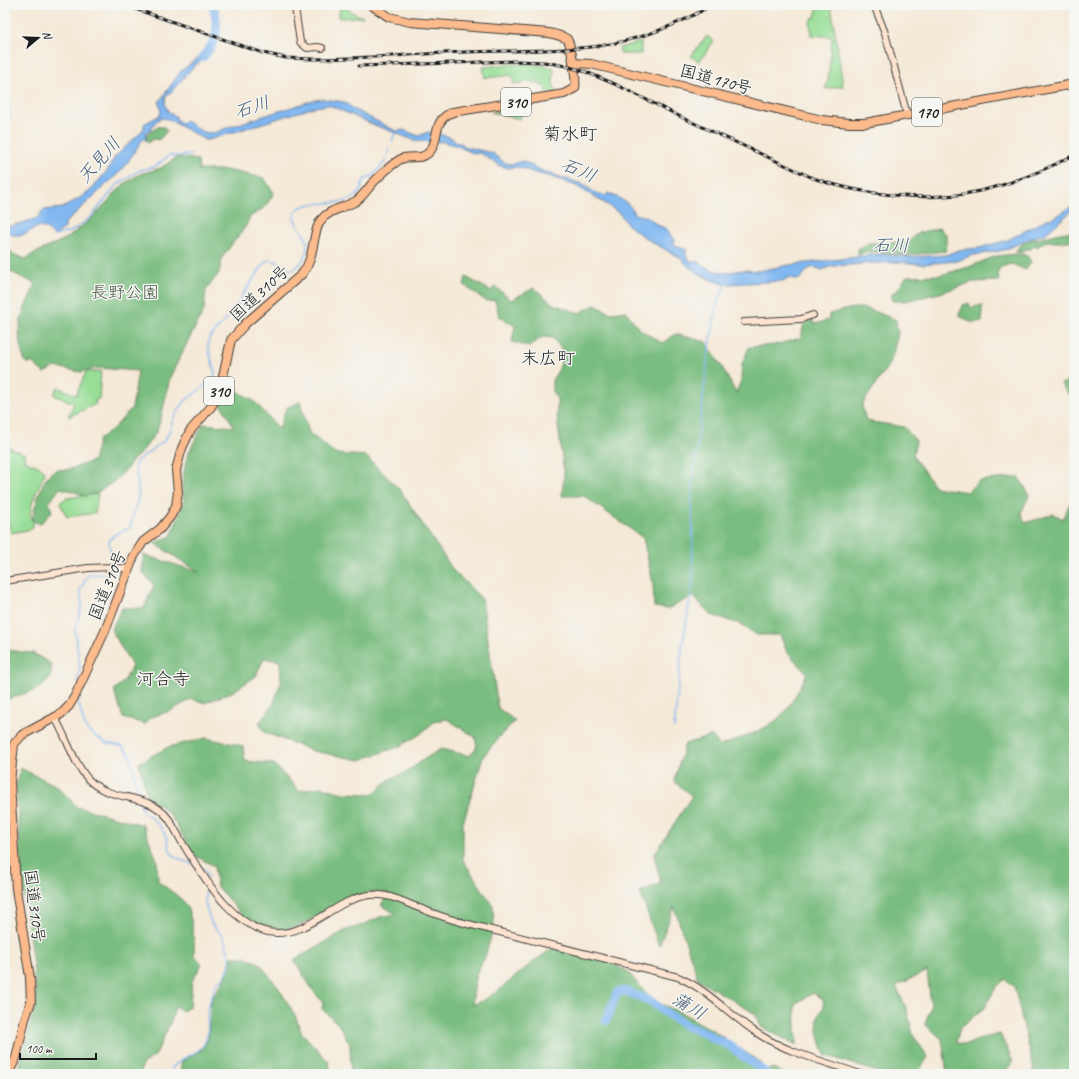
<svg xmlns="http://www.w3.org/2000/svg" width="1079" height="1079" viewBox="0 0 1079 1079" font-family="Caveat,'Klee One',sans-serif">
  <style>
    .green { fill: #98de97; stroke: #5a7d5a }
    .forest { fill: #7abd80; stroke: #4b6c4e }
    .water { fill: #81b8f1; stroke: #4e6a86 }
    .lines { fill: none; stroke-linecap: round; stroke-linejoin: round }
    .stream { stroke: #81b8f1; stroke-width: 1.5 }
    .river { stroke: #81b8f1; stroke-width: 9 }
    .secondary-casing { stroke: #3d3b38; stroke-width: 8 }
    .highway-casing { stroke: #3d3b38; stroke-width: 10 }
    .secondary { stroke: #fde4d1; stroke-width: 6 }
    .highway { stroke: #fbbb8d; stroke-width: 8 }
    .rail-casing { stroke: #1c1c1c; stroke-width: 3 }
    .rail { stroke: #f6f6f2; stroke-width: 1.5; stroke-dasharray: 4.5; stroke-linecap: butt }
    .labels { text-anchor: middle; stroke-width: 3; stroke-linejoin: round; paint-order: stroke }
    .shield { fill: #f6f6f2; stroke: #5d5d5c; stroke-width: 1 }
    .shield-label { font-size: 16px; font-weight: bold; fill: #1c1c1c }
    .street-label { font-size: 17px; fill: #1c1c1c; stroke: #f6f6f2 }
    .park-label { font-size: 17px; fill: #415641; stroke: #f6f6f2 }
    .water-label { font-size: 18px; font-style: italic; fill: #445a71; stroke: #f6f6f2 }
    .neighbourhood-label { font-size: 18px; fill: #1c1c1c; stroke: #f6f6f2 }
  </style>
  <rect width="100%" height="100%" fill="#f6f6f2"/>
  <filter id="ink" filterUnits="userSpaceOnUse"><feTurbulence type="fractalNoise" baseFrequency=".025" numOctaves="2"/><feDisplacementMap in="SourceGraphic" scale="8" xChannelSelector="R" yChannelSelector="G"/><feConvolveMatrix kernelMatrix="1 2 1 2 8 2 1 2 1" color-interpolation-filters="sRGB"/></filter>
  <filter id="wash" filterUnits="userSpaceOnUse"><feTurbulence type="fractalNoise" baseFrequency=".012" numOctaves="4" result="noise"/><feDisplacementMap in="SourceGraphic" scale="16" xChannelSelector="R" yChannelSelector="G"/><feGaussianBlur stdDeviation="0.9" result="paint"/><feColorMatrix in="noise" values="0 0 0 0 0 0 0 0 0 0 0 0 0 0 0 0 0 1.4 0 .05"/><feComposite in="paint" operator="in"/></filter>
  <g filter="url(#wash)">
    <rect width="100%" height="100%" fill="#f5e9d7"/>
    <path class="green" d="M 340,5 L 346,5 C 348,12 356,14 363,17 L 339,18 Z
      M 818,5 L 831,5 L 843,86 L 825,89 L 828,81 L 832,37 L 812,35 L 810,23 L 813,17 L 815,18 Z
      M 707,36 L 714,41 L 699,62 L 691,56 Z
      M 641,42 L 641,54 L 620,54 L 619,48 Z
      M 510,64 L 535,64 L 554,68 L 553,84 L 557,92 L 548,94 L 545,87 L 532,81 L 514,84 L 512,75 L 485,78 L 483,67 Z
      M 523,106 L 520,119 L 491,112 Z
      M 101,371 L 99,399 L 95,400 L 96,404 L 68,417 L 74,403 L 54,395 L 57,387 L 76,395 L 86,372 Z
      M 5,441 L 10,448 L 25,454 L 24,460 L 42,468 L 45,473 C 39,487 28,505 31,520 L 34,521 L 32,529 L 11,533 L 8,523 L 5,524 Z
      M 98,494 L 95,513 L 67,517 L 60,503 L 66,498 Z"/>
    <path class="forest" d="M 158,127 L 164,127 L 167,131 L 159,140 L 154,139 L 148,143 L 146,139 C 148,132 152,131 158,127 Z
      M 177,157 L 198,160 L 199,170 L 226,170 L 264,178 L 274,193 L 265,207 L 250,217 L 246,226 L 223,256 L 219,273 L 206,290 L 204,310 L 170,377 L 162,414 L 157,431 L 141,453 L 133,460 L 126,470 L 116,480 L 97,493 L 85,496 L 72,491 L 60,488 L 49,503 L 52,512 L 40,524 L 32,520 C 35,507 42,474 56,470 C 59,469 63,470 66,470 C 75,468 84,464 93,461 L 99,439 L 115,427 L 132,408 L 138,371 L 98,368 L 81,372 L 55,367 L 44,373 L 33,363 L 26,363 C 12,334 22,311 36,284 L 11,272 L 5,264 L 5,247 L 15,255 L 26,259 L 31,255 L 69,237 L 93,217 L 124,184 L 140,174 L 161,168 Z
      M 939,228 L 946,234 L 946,251 L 907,255 L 867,251 L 858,255 L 858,249 L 869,243 L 909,242 L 917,233 Z
      M 1074,231 L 1074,240 C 1069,241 1062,242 1057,242 C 1049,242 1045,239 1039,246 L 1034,246 L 1031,249 L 1025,249 L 1022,253 L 1015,251 L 1022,244 L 1033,239 L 1043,238 L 1055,234 Z
      M 1016,254 L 1027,255 L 1031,262 L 1026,270 L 1012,264 L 1001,267 L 998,271 L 999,281 L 973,282 L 940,293 L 905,301 L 892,301 L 892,294 L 901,285 L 907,276 L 940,275 L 969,267 L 996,256 Z
      M 466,277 L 491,291 L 495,286 L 511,300 L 534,288 L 553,304 L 579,313 L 595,305 L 611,313 L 626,311 L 639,329 L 662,343 L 676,334 L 706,342 L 722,367 L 736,393 L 741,381 L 742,364 L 749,347 L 774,345 L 801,338 L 804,323 L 812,319 L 814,324 L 829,320 L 829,314 C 838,312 848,308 857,308 C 868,307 885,316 896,320 L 898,334 L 891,361 L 862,405 L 866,421 L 904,427 L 916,441 L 913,456 L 935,487 L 967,492 L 979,481 L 1018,477 L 1025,487 L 1029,496 L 1021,513 L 1025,523 L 1054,514 L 1063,519 L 1070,503 L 1074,504 L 1074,1074 L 1029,1074 L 1034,1069 L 1014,986 L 1005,979 L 995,989 L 985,1007 L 960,1028 L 956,1042 L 966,1045 L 980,1039 L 1000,1034 L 1013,1062 L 1003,1074 L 996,1074 L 989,1071 L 987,1074 L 947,1074 L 942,1039 L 925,1024 L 931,1006 L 927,971 L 896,986 L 907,1010 L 913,1035 L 928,1057 L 917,1074 L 883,1074 L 825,1055 C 820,1039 811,1021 824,1007 L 823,999 L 813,993 L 795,1004 L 797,1045 L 761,1027 L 755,1014 L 698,979 L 674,907 L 659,946 L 640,892 L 661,883 L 654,855 L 692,796 L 674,781 L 685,744 L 712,736 L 720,746 C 741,738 765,731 781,716 C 790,708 802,684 807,673 L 787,652 L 780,635 L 757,635 L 740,624 L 711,615 L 693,596 L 668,609 L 654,607 L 653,583 L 643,538 L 584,496 L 562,496 L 564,474 L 557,416 L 557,399 L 552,391 L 552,380 L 559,369 L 564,353 L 553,338 L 542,337 L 529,347 L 512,342 L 515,326 L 499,316 L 495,300 L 486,301 L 464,285 Z
      M 969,303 L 971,308 L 982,305 L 982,322 L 970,322 L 959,315 L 963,305 Z
      M 1074,379 L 1074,399 L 1068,394 L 1061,384 Z
      M 230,386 L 255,402 L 279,429 L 286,408 L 300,402 L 309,433 L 336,454 L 366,456 L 400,490 L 453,570 L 482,599 L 498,708 L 515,721 L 498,738 L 483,757 L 463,823 L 463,860 L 493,906 L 494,926 L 485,957 L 476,974 L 472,1005 C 495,997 510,980 528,966 C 538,958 549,951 559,944 L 601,957 L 628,972 L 642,989 L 659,1003 L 682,1013 L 712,1030 L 760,1062 L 764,1070 L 773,1068 L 785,1074 L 345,1074 L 351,1072 L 350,1044 L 339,1025 L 322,1009 L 323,1002 L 314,992 L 294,960 L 346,930 L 360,926 L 380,917 L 396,914 L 381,905 L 388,893 L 370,892 L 331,908 L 301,925 L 283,931 L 266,930 L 245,918 L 217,887 L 214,866 L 194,855 L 169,813 L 147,796 L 139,763 L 168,747 L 206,738 L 243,746 L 245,761 L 274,764 L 299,791 L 321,787 L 343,793 L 373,794 L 390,779 L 407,772 L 423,760 L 441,749 L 470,756 L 477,746 L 475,737 L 447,719 L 434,722 L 419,735 L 398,747 L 360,760 L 313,751 L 264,732 L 259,723 L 273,705 L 281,682 L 280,661 L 264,658 L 256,676 L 234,691 L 205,703 L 192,699 L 170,711 L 152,717 L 145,724 L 123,718 L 114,690 L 124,681 L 132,666 L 111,629 L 122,608 L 144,608 L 154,585 L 142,572 L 144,555 L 199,572 L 154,543 L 171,536 L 184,503 L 182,483 L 187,456 L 203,424 L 234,427 L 221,404 Z
      M 5,650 L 33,653 L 51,664 C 51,667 51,671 51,674 C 48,691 17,694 5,701 Z
      M 20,768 L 57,786 L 77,807 L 143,825 L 157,860 L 158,881 C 166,888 176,894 183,901 C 192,910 195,942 194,955 L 202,964 L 192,981 L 190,1006 L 183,1011 L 175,1006 L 172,1019 L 155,1056 L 143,1063 L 140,1074 L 13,1074 L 20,1066 L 36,1001 L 34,973 L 22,881 L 16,786 Z
      M 232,957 L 244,957 L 259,963 L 278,987 L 295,1015 L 301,1032 L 328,1061 L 332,1074 L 179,1074 L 182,1061 L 201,1050 L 208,1039 L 211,1000 L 227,975 Z"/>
    <path class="water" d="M 210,47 L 212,50 L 204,59 L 193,67 L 171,92 L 166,96 L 165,104 L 168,111 L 174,116 L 176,116 L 176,119 L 181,123 L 183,123 L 185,120 C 200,131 208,138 226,128 L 314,100 L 323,99 L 344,102 L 355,110 L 396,131 L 403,130 L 419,136 L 428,132 C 437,134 452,135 457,143 L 461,143 L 466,147 L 492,153 L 505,163 L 512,164 L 523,161 L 542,171 L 582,184 L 597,194 L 600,194 L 605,196 L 608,193 C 618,198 631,202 634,214 L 648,217 L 657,225 L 667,229 L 675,242 L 671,242 L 679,247 L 688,250 L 685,252 L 686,255 L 690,261 L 699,262 L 709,269 L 723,273 L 743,270 L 758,271 L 789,265 L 849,258 L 869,255 L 881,254 L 910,257 L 946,255 L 959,250 L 979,248 L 1008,240 L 1045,220 L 1055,217 L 1074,205 L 1074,209 L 1045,234 L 1032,238 L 1004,250 L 982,254 L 973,255 L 957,261 L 923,264 L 895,262 L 862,264 L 832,266 L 822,270 C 807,263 808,273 798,280 L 789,277 L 783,281 L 729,284 L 721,283 L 711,280 L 698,273 L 688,266 L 682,259 L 650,241 L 629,226 L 619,213 L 606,204 L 576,186 L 560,180 L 548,176 L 535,173 L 519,167 L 508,168 L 500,166 L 480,153 L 475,154 L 455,145 L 446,143 L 446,142 L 416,141 L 372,124 L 329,105 L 315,107 L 208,140 L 205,140 L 168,119 L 161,118 L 154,123 L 151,130 L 146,132 L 146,140 L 143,139 L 123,169 L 65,223 L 65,228 L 54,236 L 46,228 L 38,227 L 22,235 L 12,235 L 5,231 L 5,226 L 11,226 L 38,218 L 43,210 L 63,208 L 89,192 L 108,170 L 114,158 L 140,133 L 144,128 L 144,124 L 160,115 L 161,111 L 159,102 L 181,71 L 202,55 Z"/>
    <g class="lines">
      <path class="stream" d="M 392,142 L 395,132
        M 54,236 L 72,231 L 91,217 L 117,185 L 138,171 L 156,166 L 170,155 L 174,156 L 191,155
        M 116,565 L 116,563 L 110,550 L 109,541 L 114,535 L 131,527 C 131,517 136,509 138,499 C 140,487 136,476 135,464 L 138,460 L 164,441 L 168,435 L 174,417 L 185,401 L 211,381 L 215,375 L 214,369 L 208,347 L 209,338 L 235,310 L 242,296 L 266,261 C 277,257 283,269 293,270 C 302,264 309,252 307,241 C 305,232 288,220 297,210 C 308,197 349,211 360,191 C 362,188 362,183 364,180 L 373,175 L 385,162 L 389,149
        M 77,682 L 80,668 L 75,630 L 82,605 L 80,590 L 88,575 C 97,573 107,577 114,570
        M 77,697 L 85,727 L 88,731 L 105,743 L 122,746 L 130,755 L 139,798
        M 674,728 L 682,647 L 693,582 L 692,489 L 708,356 L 717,304 L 726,283
        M 140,802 L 142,811 C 151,817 162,827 166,836 C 169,842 168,849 172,854 C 178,860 185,861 192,864
        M 199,866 L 205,870 L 208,877
        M 173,1074 L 172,1068 C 182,1056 194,1056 202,1047 C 213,1033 204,1018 209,1003 C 212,997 214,989 217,983 C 219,980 222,980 224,977 C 228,973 231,963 230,957 C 228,951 225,939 221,934 C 219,931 215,929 213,926 C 211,923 204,902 205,900 C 205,895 206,890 207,885"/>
      <path class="river" d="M 203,57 C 219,39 219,27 213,5
        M 5,110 L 5,117
        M 606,1021 L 616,995 L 618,992 L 625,991 L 651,1001 L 663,1011 L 688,1027 L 704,1032 L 712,1038 L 727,1044 L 767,1074"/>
    </g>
  </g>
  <g filter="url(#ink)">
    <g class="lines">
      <g class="secondary-casing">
        <path id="secondary" d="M 297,5 L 295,8 L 300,42 L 307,48 L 318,47 L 322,48
          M 874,5 L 885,33 L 907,115
          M 744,322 L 801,319 L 813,315
          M 5,581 L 88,568 L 112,567 L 128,569
          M 55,718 C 67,738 73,762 88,779 C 110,803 147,791 168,818 C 174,826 178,836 183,844 C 203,876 234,931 276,933 C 309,935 337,898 370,895 C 389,893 405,903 422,909 C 437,915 452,920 468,924 L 678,977 C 709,990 731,1017 760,1035 C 791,1054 827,1062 860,1074"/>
      </g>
      <g class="highway-casing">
        <path id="highway" d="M 573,63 L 591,64 L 822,120 L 849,123 L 865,123 L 1074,84
          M 8,1074 L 16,1058 L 25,1019 L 31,1002 L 30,978 L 16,889 L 10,782 L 14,744 L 22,735 L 61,714 L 69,706 L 75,696 L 105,631 L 134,556 L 143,542 L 160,529 L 170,517 L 176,506 L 178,492 L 176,470 L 182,448 L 190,431 L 211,407 L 220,390 L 231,340 L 245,324 L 302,274 C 316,257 311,234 321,220 C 330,209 344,208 356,201 C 362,197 366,191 371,185 C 377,178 393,163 401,159 C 409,155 420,160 427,154 C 441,144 430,120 453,112 L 564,94 L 575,88 C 577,82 571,43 567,39 C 562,36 554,34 549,33 L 410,22 L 389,17 L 371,5"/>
      </g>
      <use href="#secondary" class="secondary"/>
      <use href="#highway" class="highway"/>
      <g class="rail-casing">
        <path id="rail" d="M 124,5 L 263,53 L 286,58 L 313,59 C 364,59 414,54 465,52 C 509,50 554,52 599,46 C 638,40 678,25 712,5
          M 359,66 L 516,61 L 544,62 L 566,66 L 586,72 L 617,85 L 683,118 L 813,178 C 859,195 927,202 975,192 C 1010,185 1043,171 1074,155"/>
      </g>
      <use href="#rail" class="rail"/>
    </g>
  </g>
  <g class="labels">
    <g class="shield">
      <rect x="501" y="88" width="30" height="28" rx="3"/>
      <rect x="912" y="98" width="30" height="28" rx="3"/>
      <rect x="204" y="377" width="30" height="28" rx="3"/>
    </g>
    <g class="shield-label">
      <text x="516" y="108">310</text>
      <text x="927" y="118">170</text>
      <text x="219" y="397">310</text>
    </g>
    <g class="street-label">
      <text transform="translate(716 79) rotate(15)" y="6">国道170号</text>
      <text transform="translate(259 293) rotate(-43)" y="6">国道310号</text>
      <text transform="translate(107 585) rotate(-68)" y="6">国道310号</text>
      <text transform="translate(35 906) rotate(83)" y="6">国道310号</text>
    </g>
    <g class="park-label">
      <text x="125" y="298">長野公園</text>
    </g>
    <g class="water-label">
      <text transform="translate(252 107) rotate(-18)" y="6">石川</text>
      <text transform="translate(99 160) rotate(-49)" y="6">天見川</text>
      <text transform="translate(579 170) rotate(23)" y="6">石川</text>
      <text transform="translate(891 245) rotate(1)" y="6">石川</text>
      <text transform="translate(689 1006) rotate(31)" y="6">蒲川</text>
    </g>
    <g class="neighbourhood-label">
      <text x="570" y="140">菊水町</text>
      <text x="548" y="364">末広町</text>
      <text x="163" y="685">河合寺</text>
    </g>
  </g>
  <rect width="1079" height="1079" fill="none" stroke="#f6f6f2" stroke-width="20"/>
  <g transform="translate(38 38) rotate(71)" stroke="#f6f6f2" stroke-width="3" paint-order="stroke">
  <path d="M0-3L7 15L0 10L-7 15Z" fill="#1c1c1c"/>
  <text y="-6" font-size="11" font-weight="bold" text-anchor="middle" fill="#1c1c1c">N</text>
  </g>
  <path d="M20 1053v6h76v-6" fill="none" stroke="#1c1c1c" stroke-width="2"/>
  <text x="26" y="1053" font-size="12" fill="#1c1c1c" stroke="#f6f6f2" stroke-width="3" paint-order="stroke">100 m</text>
</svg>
